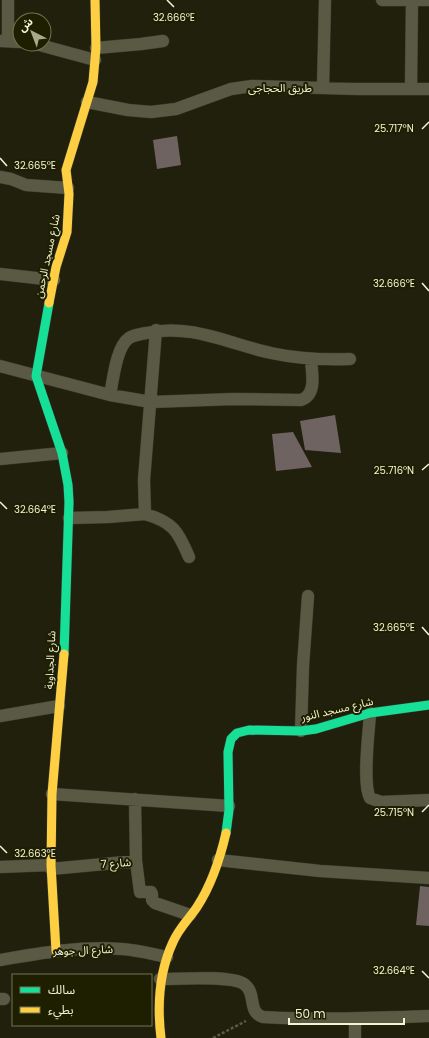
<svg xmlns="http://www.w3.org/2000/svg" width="429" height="1038" viewBox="0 0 429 1038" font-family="Poppins,'Noto Sans Arabic',sans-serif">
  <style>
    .building { fill: #6e6360 }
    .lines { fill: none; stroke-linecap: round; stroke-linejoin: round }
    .street-casing { stroke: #3c3c2d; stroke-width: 13 }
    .fast-casing { stroke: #3c3c2d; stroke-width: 10 }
    .slow-casing { stroke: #3c3c2d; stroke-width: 10 }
    .path { stroke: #5a5a48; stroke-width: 2.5; stroke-dasharray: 3 2; stroke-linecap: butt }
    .street { stroke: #5a5a44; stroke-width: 12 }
    .fast { stroke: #16e098; stroke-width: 9 }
    .slow { stroke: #ffcf43; stroke-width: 9 }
    .ticks { fill: none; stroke: #f2f4d3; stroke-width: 1.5 }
    .labels { text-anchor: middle; stroke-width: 4; stroke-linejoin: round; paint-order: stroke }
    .street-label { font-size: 11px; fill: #f2f4d3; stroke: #1e1e00 }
    .ticks-label { font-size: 10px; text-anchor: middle; fill: #f2f4d3; stroke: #1e1e00; stroke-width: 4; stroke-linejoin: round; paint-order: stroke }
  </style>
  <rect width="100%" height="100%" fill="#20200d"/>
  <path class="building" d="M 177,136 L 181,165 L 157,169 L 153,140 Z
    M 335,415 L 341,453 L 305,450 L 300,421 Z
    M 293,432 L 312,467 L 276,471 L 272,434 Z
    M 420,886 L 429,887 L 429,926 L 416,925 Z"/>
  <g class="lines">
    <g class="street-casing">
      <path id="street" d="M 382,0 L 429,0
        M 1,41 L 20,42
        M 8,41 L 8,0
        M 36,44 L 95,60
        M 96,48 L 141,44 L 163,41
        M 323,88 L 325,0
        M 411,89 L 412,0
        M 87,102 L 128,110 L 151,112 L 176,109 L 231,89 L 252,86 L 358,89 L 429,89
        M 0,177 L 11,179 L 26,185 L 68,188
        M 0,274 L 54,280
        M 0,366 L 110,395 C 113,381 116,347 129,338 C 134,335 140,334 146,333 C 191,323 229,344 271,353 C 298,359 322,360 350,359
        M 110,395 L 151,402 L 234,399 L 301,400 C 317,395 312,373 311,360
        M 0,459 L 62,453
        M 145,514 C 173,522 178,531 189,557
        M 69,518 L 108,517 L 145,514 L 144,480 L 156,330
        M 370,713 C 369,732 362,783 370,798 L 381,802 L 429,800
        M 0,716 L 59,706
        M 301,731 L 303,666 L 308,596
        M 52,794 L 229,806
        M 135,799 L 136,861
        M 218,860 L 320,871 L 429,878
        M 0,867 L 51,865
        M 51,869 L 136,861 L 140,892 L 151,892 L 152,894 L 152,900 L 155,903 L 190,915
        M 0,960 C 40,953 80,946 122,949 C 137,950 152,954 167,957
        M 160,979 C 178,979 231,975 244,984 C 257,993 247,1012 263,1017 C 319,1020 374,1018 429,1016
        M 0,999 L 4,999
        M 355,1038 L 355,1019"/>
    </g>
    <g class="fast-casing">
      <path id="fast" d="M 49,303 L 36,376 L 62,453 L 68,485 L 69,502 L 64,654
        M 226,833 L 229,810 L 228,752 L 231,739 L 237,733 L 249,730 L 301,731 L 316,729 L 370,713 L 429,705"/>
    </g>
    <g class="slow-casing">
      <path id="slow" d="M 49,303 L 56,267 L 67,232 L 69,194 L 66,170 L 93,82 L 96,48 L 95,0
        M 56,951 L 51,865 L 52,794 L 64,654
        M 161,1038 C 157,1005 159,972 173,942 C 179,928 189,919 197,907 C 212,884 220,859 226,833"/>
    </g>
    <path class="path" d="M 213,1038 L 246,1021"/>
    <use href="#street" class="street"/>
    <use href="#fast" class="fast"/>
    <use href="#slow" class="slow"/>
  </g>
  <path class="ticks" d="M 167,0 L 174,7M 422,129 L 429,122M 0,158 L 7,166M 422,283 L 429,291M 422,470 L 429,464M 0,502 L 7,509M 422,627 L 429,635M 422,812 L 429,805M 0,846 L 7,853M 422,971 L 429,978"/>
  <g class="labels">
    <g class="street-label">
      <text x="280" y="92">طريق الحجاجى</text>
      <text transform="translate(47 256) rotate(-78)" y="4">شارع مسجد الرحمن</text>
      <text transform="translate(50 660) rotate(-87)" y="4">شارع الجداوية</text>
      <text transform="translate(337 709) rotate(-13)" y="4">شارع مسجد النور</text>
      <text transform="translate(116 863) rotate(-4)" y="4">شارع 7</text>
      <text transform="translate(83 950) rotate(-2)" y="4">شارع ال جوهر</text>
    </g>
  </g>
  <g class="ticks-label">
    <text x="174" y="21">32.666°E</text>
    <text x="394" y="132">25.717°N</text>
    <text x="35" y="169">32.665°E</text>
    <text x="394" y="287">32.666°E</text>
    <text x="394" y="474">25.716°N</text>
    <text x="35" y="513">32.664°E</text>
    <text x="394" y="631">32.665°E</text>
    <text x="394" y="816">25.715°N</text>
    <text x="35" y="857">32.663°E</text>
    <text x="394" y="974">32.664°E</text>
  </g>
  <rect x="12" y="974" width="140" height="52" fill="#1e1e00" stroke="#737454"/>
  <rect x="20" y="987" width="20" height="6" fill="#16e098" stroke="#737454"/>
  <text x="48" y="994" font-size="12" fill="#f2f4d3">سالك</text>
  <rect x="20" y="1007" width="20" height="6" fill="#ffcf43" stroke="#737454"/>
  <text x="48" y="1014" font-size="12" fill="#f2f4d3">بطيء</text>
  <g transform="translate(32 32) rotate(318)"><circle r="19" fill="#1e1e00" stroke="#737454"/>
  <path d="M0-3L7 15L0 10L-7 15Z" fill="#a8aa8e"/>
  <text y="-6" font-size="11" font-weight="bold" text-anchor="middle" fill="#f2f4d3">ش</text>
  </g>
  <path d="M289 1018v6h115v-6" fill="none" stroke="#f2f4d3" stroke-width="2"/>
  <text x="295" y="1018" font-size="12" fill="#f2f4d3" stroke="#1e1e00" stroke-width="3" paint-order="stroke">50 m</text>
</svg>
